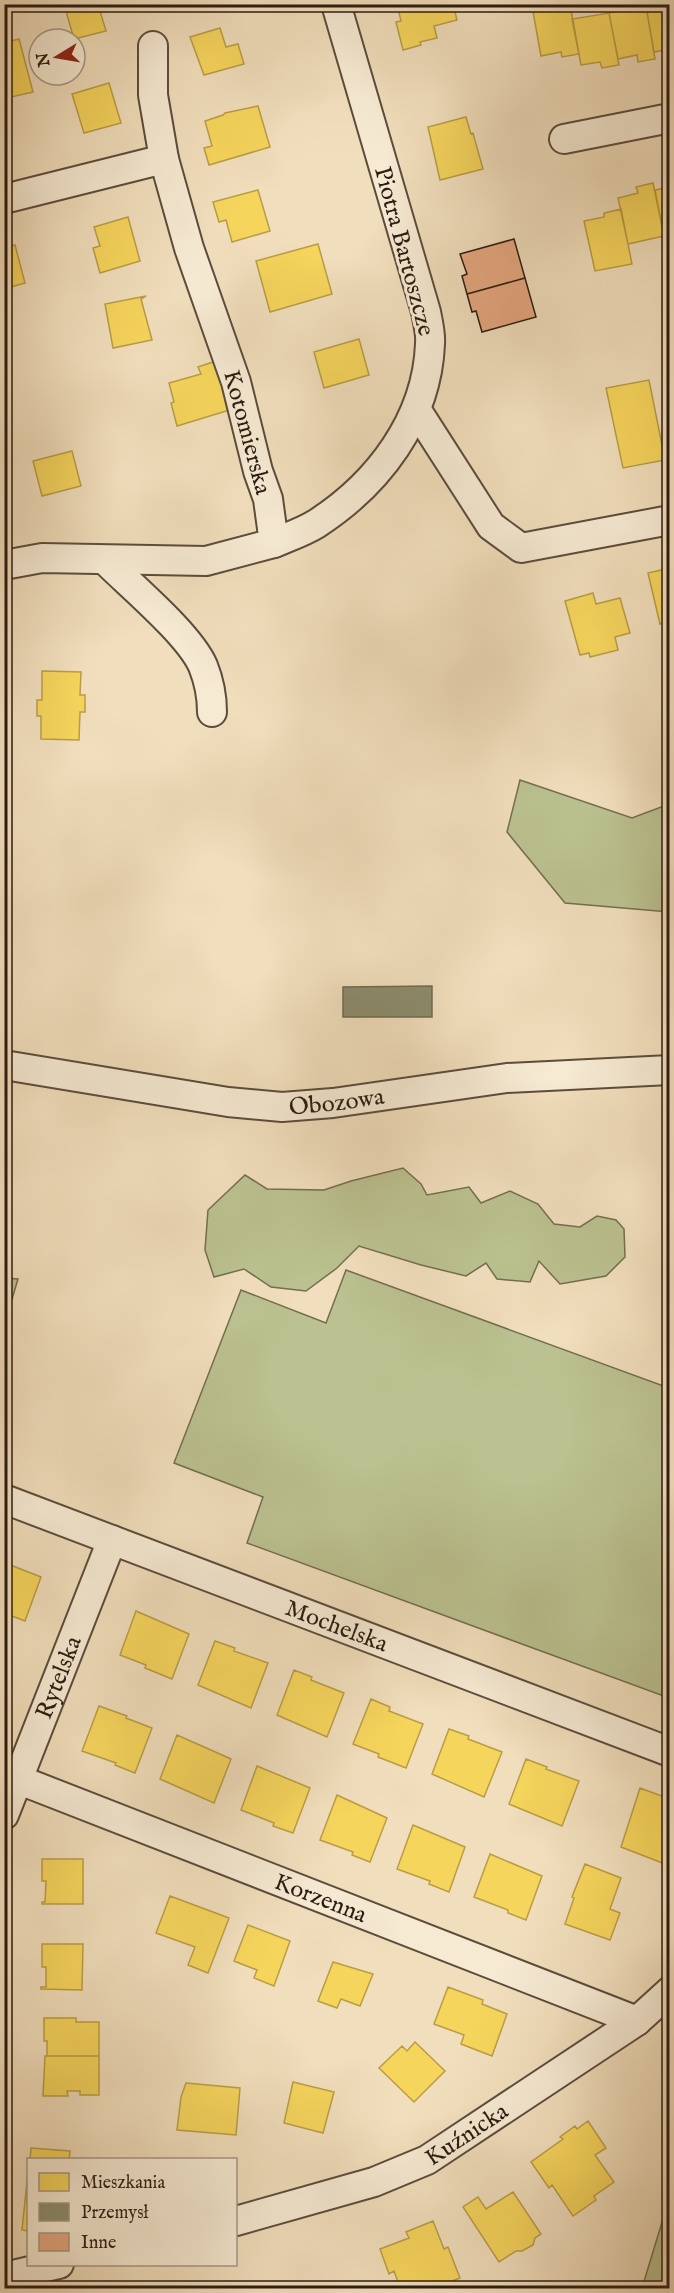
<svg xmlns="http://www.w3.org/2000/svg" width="674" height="2293" viewBox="0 0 674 2293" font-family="'IM FELL English',serif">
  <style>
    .green { fill: #bbc190; stroke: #736e50; stroke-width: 1.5 }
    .homes { fill: #f6d55c; stroke: #b99d46; stroke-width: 1.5 }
    .industry { fill: #8c8c6e; stroke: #6f6a52; stroke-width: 1.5 }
    .building { fill: #e4a67f; stroke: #2b1b11; stroke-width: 1.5 }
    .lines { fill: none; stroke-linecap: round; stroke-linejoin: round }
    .minor-casing { stroke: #5c4c3c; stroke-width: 32 }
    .minor { stroke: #f6ead3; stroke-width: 28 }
    .labels { text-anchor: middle; stroke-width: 6; stroke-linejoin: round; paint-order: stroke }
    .street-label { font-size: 24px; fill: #2b1b11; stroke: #f6ead3 }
  </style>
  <rect width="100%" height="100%" fill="#f1debc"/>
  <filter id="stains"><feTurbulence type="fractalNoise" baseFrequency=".00333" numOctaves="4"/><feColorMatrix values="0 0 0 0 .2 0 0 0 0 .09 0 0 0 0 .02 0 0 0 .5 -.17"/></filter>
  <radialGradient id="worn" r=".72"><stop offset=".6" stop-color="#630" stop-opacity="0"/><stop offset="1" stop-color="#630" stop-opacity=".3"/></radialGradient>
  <path class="green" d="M 520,780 L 632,818 L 669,804 L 669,912 L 565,903 L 507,832 Z
    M 403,1168 L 421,1184 L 427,1195 L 469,1187 L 481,1203 L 510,1191 L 538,1204 L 554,1224 L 580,1227 L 597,1216 L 616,1220 L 624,1229 L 625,1257 L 606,1276 L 560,1284 L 539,1261 L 530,1282 L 497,1279 L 486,1263 L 466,1276 L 421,1265 L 359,1246 L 337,1268 L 306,1291 L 271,1287 L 244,1269 L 214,1277 L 205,1250 L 208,1210 L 245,1175 L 267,1189 L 324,1190 L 351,1181 Z
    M 346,1270 L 669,1388 L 669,1698 L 247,1543 L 263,1497 L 174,1463 L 241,1290 L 326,1323 Z
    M 5,1278 L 18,1279 L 5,1323 L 4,1278 Z
    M 669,2203 L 669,2288 L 642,2288 L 666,2209 Z"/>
  <path class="homes" d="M 78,4 L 98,4 L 106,31 L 74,39 L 65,8 Z
    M 397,4 L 453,4 L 457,20 L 434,26 L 437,38 L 420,42 L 421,45 L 403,50 L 396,22 L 401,21 Z
    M 540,4 L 570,4 L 579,54 L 562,57 L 561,52 L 541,56 L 532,6 Z
    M 653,4 L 670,4 L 670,49 L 654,52 L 646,6 Z
    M 646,6 L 655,59 L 638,62 L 637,55 L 618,59 L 609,13 Z
    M 609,13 L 619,65 L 602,68 L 600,62 L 581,65 L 572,19 Z
    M 220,28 L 226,47 L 238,44 L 244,64 L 204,75 L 190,37 Z
    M 19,39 L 33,92 L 11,97 L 12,102 L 4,104 L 4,43 Z
    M 109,83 L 121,123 L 84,133 L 72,94 Z
    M 258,106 L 270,147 L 209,165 L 204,148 L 212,146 L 205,121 L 223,115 L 225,113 Z
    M 466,117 L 471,134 L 473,133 L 483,169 L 440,180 L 428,127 Z
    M 653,183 L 664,236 L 628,244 L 618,198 L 638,193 L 636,187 Z
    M 670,187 L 670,235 L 664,236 L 655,190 Z
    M 258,190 L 270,231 L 232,242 L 226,220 L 219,222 L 213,202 Z
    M 621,209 L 632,264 L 595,271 L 584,221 L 604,217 L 604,213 Z
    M 128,217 L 140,261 L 100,273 L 93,248 L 100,246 L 94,227 Z
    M 318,244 L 332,294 L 270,312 L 256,261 Z
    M 15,245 L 25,283 L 4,289 L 4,248 Z
    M 146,296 L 141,299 L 152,340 L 113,348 L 105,304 Z
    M 359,339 L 369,375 L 324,388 L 314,352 Z
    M 219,360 L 233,409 L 177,426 L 171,403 L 174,402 L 169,383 L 201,374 L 198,367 Z
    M 649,380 L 665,460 L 623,468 L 606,388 Z
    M 72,451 L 81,486 L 42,496 L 33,461 Z
    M 670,568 L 670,622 L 660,624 L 648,573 Z
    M 593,593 L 596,604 L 620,598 L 630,633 L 615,637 L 618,650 L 590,657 L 589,653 L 580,655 L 565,601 Z
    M 4,631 L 11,632 L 7,690 L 4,689 Z
    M 42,671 L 81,672 L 80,695 L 85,695 L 85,712 L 80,712 L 79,740 L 41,739 L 41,716 L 37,716 L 37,700 L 42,700 Z
    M 4,1560 L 9,1562 L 8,1564 L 41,1577 L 25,1621 L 4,1613 Z
    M 136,1611 L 189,1634 L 172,1679 L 145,1668 L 146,1665 L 120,1655 Z
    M 215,1641 L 235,1648 L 234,1651 L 268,1663 L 251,1708 L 198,1685 Z
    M 294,1670 L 312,1677 L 311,1680 L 344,1693 L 327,1737 L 277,1715 Z
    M 371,1699 L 390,1707 L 389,1711 L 423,1724 L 406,1768 L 378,1757 L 379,1754 L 353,1744 Z
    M 99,1706 L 127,1716 L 126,1718 L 152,1728 L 135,1773 L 115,1765 L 116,1763 L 82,1751 Z
    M 449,1729 L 469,1736 L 468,1739 L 502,1752 L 484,1797 L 432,1774 Z
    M 177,1735 L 231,1759 L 214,1803 L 160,1779 Z
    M 526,1759 L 547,1767 L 546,1769 L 579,1781 L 562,1826 L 509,1804 Z
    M 257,1766 L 310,1788 L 293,1833 L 273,1826 L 274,1823 L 241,1810 Z
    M 640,1788 L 670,1799 L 670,1822 L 665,1833 L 670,1835 L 670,1852 L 665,1864 L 621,1847 Z
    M 337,1795 L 387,1818 L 370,1862 L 352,1855 L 353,1852 L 320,1840 Z
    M 413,1825 L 465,1847 L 449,1892 L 429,1884 L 430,1881 L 397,1869 Z
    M 490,1854 L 542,1876 L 526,1920 L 508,1913 L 508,1910 L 474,1897 Z
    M 42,1859 L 83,1859 L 83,1904 L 42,1904 L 42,1902 L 45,1902 L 46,1881 L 42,1881 Z
    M 585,1864 L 621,1878 L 610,1909 L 620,1913 L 610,1940 L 565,1924 L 574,1898 L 572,1897 Z
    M 170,1896 L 229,1918 L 208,1973 L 188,1965 L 195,1947 L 156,1933 Z
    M 248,1925 L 290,1941 L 274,1986 L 254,1978 L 257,1970 L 234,1961 Z
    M 42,1944 L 83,1944 L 82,1990 L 41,1989 L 41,1987 L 46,1987 L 46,1967 L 42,1967 Z
    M 333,1962 L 373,1974 L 360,2006 L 341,1999 L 337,2008 L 318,2001 Z
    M 448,1987 L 483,2000 L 482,2004 L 507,2014 L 492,2056 L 461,2044 L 464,2035 L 434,2024 Z
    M 44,2018 L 76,2018 L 76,2022 L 99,2022 L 99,2056 L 47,2056 L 47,2041 L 44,2041 Z
    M 415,2042 L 445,2071 L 414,2102 L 379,2068 L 402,2046 L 407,2051 Z
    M 45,2056 L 99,2056 L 99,2095 L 80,2095 L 80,2091 L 67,2091 L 68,2096 L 43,2096 Z
    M 293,2082 L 334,2092 L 323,2133 L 284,2123 Z
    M 186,2083 L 240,2088 L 236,2135 L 177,2130 L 181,2097 Z
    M 588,2121 L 606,2148 L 595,2155 L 614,2182 L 594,2196 L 596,2200 L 573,2216 L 552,2185 L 549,2188 L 531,2162 L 563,2139 L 560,2137 L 575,2126 L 577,2129 Z
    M 31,2148 L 70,2151 L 69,2160 L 30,2160 Z
    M 28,2172 L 28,2231 L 22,2230 Z
    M 513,2192 L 541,2234 L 535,2238 L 533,2245 L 522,2251 L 516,2251 L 499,2262 L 463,2207 L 478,2197 L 486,2209 Z
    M 433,2221 L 444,2249 L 448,2247 L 460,2278 L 444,2284 L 446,2288 L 400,2288 L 394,2271 L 389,2274 L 380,2249 L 409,2238 L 406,2232 Z"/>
  <path class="industry" d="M 432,986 L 432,1017 L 343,1017 L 343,987 Z"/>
  <path class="building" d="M 514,239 L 525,278 L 467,294 L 462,276 L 467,274 L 460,254 Z
    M 525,278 L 536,317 L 482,332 L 476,311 L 472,312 L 467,294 Z"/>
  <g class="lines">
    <g class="minor-casing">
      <g id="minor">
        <path d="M 564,139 L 670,118"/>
        <path d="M 4,199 L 164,159"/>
        <path d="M 416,409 L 491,526 L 521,548 L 670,520"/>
        <path d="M 274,543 C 288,537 303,532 316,524 C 378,484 427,420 430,344 C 431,334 428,323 426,312 L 336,4"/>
        <path d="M 105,560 C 131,586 189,634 203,666 C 209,681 212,696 212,712"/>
        <path d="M 4,565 L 42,558 L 206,561 L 274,543 L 268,499 L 258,471 L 236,382 L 189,248 L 164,159 L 153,95 L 153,46"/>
        <path id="s1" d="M 4,1065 L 228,1102 L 282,1107 L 333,1103 L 507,1078 L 670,1070"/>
        <path id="s2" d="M 4,1499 L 670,1752"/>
        <path id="s3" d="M 4,1774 L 637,2021"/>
        <path id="s4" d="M 4,1815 L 112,1540"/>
        <path id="s5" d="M 236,2221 L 374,2182 L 427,2160 L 637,2021 L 670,1991"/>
        <path d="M 4,2277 L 59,2264"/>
      </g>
    </g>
    <use href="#minor" class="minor"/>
  </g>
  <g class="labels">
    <g class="street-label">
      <text transform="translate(405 251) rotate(75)" y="8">Piotra Bartoszcze</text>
      <text transform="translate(248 432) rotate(75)" y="8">Kotomierska</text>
      <text dy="8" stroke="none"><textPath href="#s1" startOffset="336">Obozowa</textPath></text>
      <text dy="8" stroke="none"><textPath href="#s2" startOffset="356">Mochelska</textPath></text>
      <text dy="8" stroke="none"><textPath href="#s4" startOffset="148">Rytelska</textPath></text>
      <text dy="8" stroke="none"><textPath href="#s3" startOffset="340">Korzenna</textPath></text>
      <text dy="8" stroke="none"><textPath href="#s5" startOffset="248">Kuźnicka</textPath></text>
    </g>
  </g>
  <rect width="674" height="2293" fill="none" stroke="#f1debc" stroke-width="24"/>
  <rect x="6" y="6" width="662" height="2281" fill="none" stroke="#2b1b11" stroke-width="3"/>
  <rect x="12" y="12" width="650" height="2269" fill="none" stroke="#2b1b11" stroke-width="1.5"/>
  <rect x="27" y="2158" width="210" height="108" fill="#f6ead3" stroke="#a59785" stroke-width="1.5"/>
  <rect x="39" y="2173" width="30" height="18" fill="#f6d55c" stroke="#a59785" stroke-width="1.5"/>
  <text x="81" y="2188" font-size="18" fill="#2b1b11">Mieszkania</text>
  <rect x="39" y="2203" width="30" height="18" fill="#8c8c6e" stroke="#a59785" stroke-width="1.5"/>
  <text x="81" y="2218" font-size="18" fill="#2b1b11">Przemysł</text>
  <rect x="39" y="2233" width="30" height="18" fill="#e4a67f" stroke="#a59785" stroke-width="1.5"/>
  <text x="81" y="2248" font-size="18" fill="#2b1b11">Inne</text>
  <g transform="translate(57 57) rotate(259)"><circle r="28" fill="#f6ead3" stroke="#a59785" stroke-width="1.5"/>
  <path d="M0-4.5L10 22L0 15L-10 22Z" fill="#8f2418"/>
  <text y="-9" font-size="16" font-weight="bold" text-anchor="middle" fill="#2b1b11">N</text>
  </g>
  <rect width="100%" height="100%" filter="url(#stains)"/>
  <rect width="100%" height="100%" fill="url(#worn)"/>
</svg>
